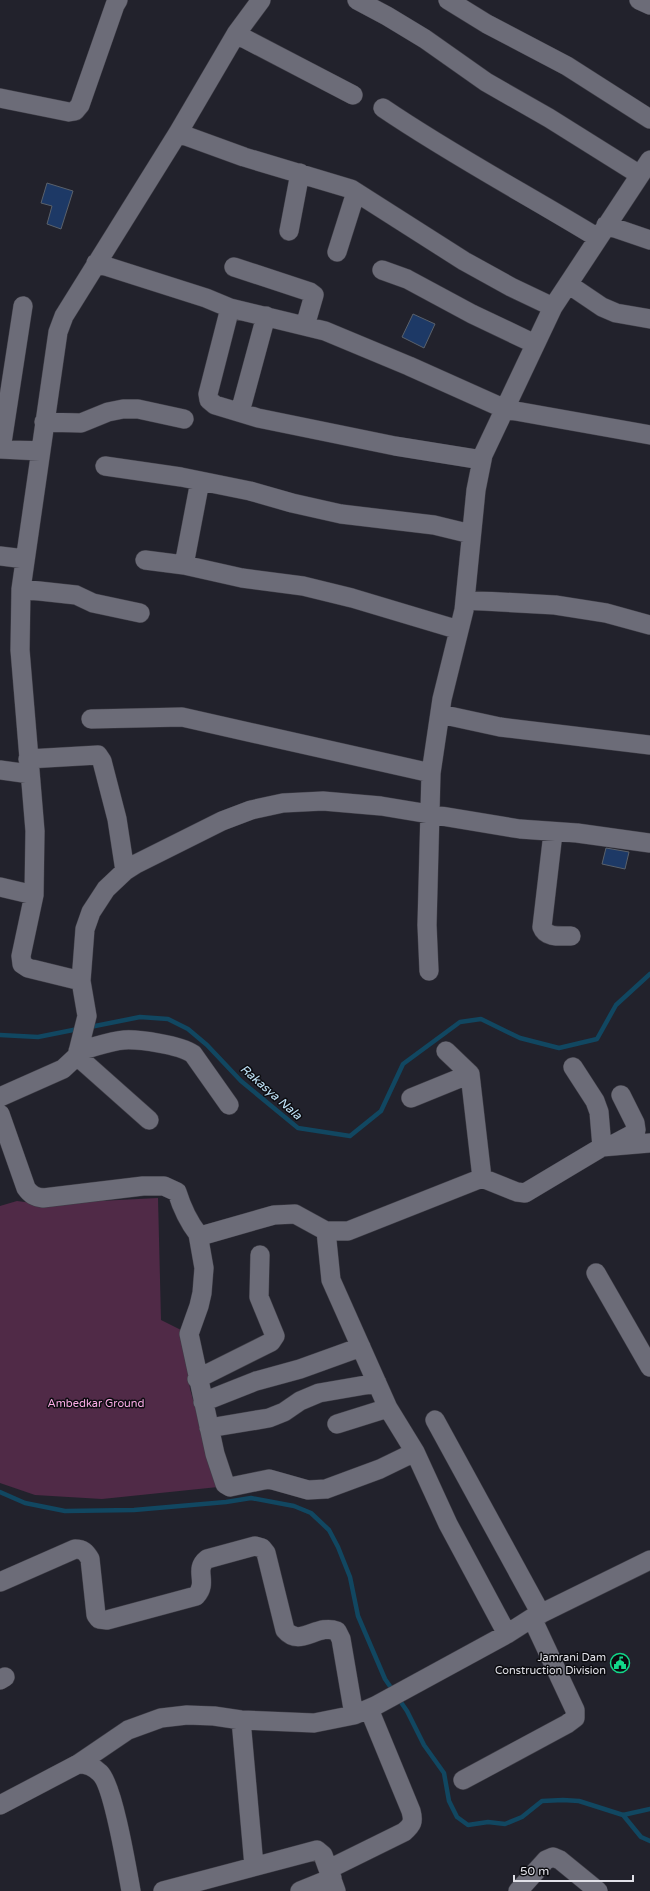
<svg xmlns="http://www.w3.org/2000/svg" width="650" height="1891" viewBox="0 0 650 1891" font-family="'Varela Round',sans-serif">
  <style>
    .green { fill: #502a47 }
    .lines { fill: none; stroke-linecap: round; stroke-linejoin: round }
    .stream { stroke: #114761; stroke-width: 4.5 }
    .building { fill: #1d3966; stroke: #5a616b }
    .minor-casing { stroke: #3f3e47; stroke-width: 20 }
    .minor { stroke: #6c6c78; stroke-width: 19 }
    .labels { text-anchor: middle; stroke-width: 3; stroke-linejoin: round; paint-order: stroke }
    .park-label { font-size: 11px; fill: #fbace6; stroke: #0c0c10 }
    .poi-label { font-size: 11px; fill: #e1e1e8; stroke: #0c0c10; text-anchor: end }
    .water-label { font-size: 12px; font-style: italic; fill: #c0e3f8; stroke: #0c0c10 }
  </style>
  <rect width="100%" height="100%" fill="#22222c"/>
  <path class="green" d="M 158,1198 L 161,1320 L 183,1331 L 190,1389 L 218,1487 L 102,1499 L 35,1495 L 0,1483 L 0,1206 L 17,1201 L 40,1204 Z"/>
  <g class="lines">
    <path class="stream" d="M 90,1027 L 140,1017 L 168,1019 L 188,1029 L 207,1045 L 241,1081 L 298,1128 L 350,1136 L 381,1111 L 403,1064 L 460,1022 L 481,1019 L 520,1038 L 559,1048 L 597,1039 L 616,1005 L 650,974
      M 0,1035 L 38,1037 L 78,1029
      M 0,1492 L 25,1503 L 65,1511 L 134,1510 L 226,1502 L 251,1498 L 294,1506 L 311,1513 L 329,1530 L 338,1547 L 350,1577 L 358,1616 L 385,1679 L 394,1692
      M 398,1698 L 407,1711 L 424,1745 L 444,1773 L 449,1801 L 457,1817 L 468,1825 L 488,1822 L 505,1824 L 522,1817 L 542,1801 L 563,1800 L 579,1801 L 623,1815 L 650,1809
      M 623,1815 L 641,1837 L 650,1841"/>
  </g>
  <path class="building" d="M 47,183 L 73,191 L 61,229 L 47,224 L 52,206 L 41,203 Z
    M 413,314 L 435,324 L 424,348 L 402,337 Z
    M 606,848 L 629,852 L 625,869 L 602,864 Z"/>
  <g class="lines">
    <g class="minor-casing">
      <path id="minor" d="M 357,0 L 387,16 L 425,39 L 486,82 L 549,118 L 640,175
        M 448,0 L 487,24 L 567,66 L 650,119
        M 639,0 L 650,5
        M 236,34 L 353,95
        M 0,98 L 69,112 L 75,111 L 80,105 L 115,5 L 118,0
        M 383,108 C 452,155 526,194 598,238
        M 178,133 L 244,157 L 351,189 L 464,261 L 511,287 L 553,307
        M 606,225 L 650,240
        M 289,231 L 300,173
        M 337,252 L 356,192
        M 96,263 L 206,298 L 230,308 L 325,331 L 409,366 L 505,409 L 650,435
        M 234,267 L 310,292 L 314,295 L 305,326
        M 382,270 L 407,279 L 472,314 L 535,344
        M 568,284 L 602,307 L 616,313 L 650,319
        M 230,308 L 208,394 L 209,400 L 215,405 L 258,418 L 395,446 L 482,460
        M 240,412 L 266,316
        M 44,422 L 81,423 L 108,412 L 123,409 L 138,409 L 184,419
        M 0,449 L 40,451
        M 1,449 L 23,306
        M 105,466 L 181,477 L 250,491 L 292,503 L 341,514 L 434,525 L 471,534
        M 0,556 L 25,559
        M 145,560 L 184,565 L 242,578 L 303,586 L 352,598 L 459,630
        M 184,565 L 200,481
        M 21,589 L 76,595 L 93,603 L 140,613
        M 465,600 L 555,605 L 606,613 L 650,625
        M 440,714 L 500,727 L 650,745
        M 91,719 L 182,717 L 431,773
        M 28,759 L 98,755 L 102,761 L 117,819 L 125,871
        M 0,770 L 30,774
        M 553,833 L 542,927 C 546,938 560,936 571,936
        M 0,887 L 34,895
        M 429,971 L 427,925 L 431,773 L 442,699 L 464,610 L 476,490 L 483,455 L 553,307 L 650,160
        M 81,981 L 28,968 L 22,964 L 21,956 L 34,895 L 35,831 L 20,650 L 21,589 L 58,332 L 64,316 L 178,133 L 236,34 L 261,0
        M 78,1051 C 93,1048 109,1041 124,1040 C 139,1039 180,1045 193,1054 L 229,1105
        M 446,1051 L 470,1074 L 482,1178
        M 77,1056 L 149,1120
        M 573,1067 L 595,1101 L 599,1112 L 602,1147
        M 0,1097 L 63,1069 L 77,1056 L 87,1016 L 81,981 L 85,929 L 91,912 L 106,889 L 125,871 L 136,864 L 222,821 L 251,810 L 283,803 L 323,801 L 381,806 L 520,829 L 577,833 L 650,843
        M 411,1098 L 470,1074
        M 0,1114 L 26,1188 C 31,1195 35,1197 43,1198 L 143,1186 L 164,1186 L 177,1192 C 182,1208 188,1221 198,1234 L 204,1235 L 274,1215 L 295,1214 L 326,1231 L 348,1231 L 482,1178 L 517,1192 L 525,1193 L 602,1147 L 650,1143
        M 614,1144 L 631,1135 L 636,1130 L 635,1123 L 621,1095
        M 326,1231 L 331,1280 L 388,1408 L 415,1452 L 448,1524 L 507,1634
        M 198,1234 L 204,1268 L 202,1293 L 199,1306 L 189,1334 L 215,1454 L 225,1484 L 230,1487 L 269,1479 L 308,1490 L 326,1489 L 380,1469 L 415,1452
        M 596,1273 L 650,1367
        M 197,1379 L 271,1342 L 275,1336 L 259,1297 L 260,1255
        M 203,1402 L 256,1381 L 300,1369 L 361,1347
        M 435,1420 L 541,1614
        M 337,1424 L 388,1408
        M 209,1428 L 269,1418 L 284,1412 L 300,1401 L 319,1393 L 377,1383
        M 0,1582 L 75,1549 C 83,1549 86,1552 90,1559 L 96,1615 L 99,1619 L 107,1620 L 196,1596 C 209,1582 193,1570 207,1559 L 255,1546 L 262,1548 L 266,1553 L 285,1630 C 300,1648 317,1623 337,1631 L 341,1639 L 354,1715
        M 0,1680 L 5,1677
        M 241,1720 L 254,1866
        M 78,1764 C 87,1764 93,1766 100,1773 C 113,1785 127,1869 131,1891
        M 463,1780 L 567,1724 L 575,1718 L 575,1710 L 532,1618
        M 0,1805 L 78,1764 L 128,1730 L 161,1718 L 187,1715 L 214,1716 L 241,1720 L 314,1723 L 354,1715 L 375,1706 L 507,1634 L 532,1618 L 650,1560
        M 329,1869 L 404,1832 C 412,1825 414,1822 411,1811 L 369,1709
        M 163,1891 L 317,1850 L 323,1855 L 336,1891
        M 300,1891 L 332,1878
        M 518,1891 L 546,1860 L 553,1857 L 560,1860 L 598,1891"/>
    </g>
    <use href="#minor" class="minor"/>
  </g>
  <defs>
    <g id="civic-ring" transform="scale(1)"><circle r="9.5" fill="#0c0c10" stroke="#12d98a" stroke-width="1.5"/><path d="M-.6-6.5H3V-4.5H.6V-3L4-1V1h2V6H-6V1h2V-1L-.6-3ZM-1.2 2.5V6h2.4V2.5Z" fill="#12d98a"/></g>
  </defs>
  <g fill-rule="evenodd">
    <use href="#civic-ring" x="620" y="1663"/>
  </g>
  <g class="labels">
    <g class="park-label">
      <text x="96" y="1407">Ambedkar Ground</text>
    </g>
    <g class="poi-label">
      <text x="606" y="1661">Jamrani Dam<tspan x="606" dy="13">Construction Division</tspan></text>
    </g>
    <g class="water-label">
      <text transform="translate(271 1092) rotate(41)" y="4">Rakasya Nala</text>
    </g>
  </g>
  <path d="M514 1875v6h119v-6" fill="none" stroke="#e1e1e8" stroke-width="2"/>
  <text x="520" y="1875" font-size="12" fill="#e1e1e8" stroke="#0c0c10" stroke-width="3" paint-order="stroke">50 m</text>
</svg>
